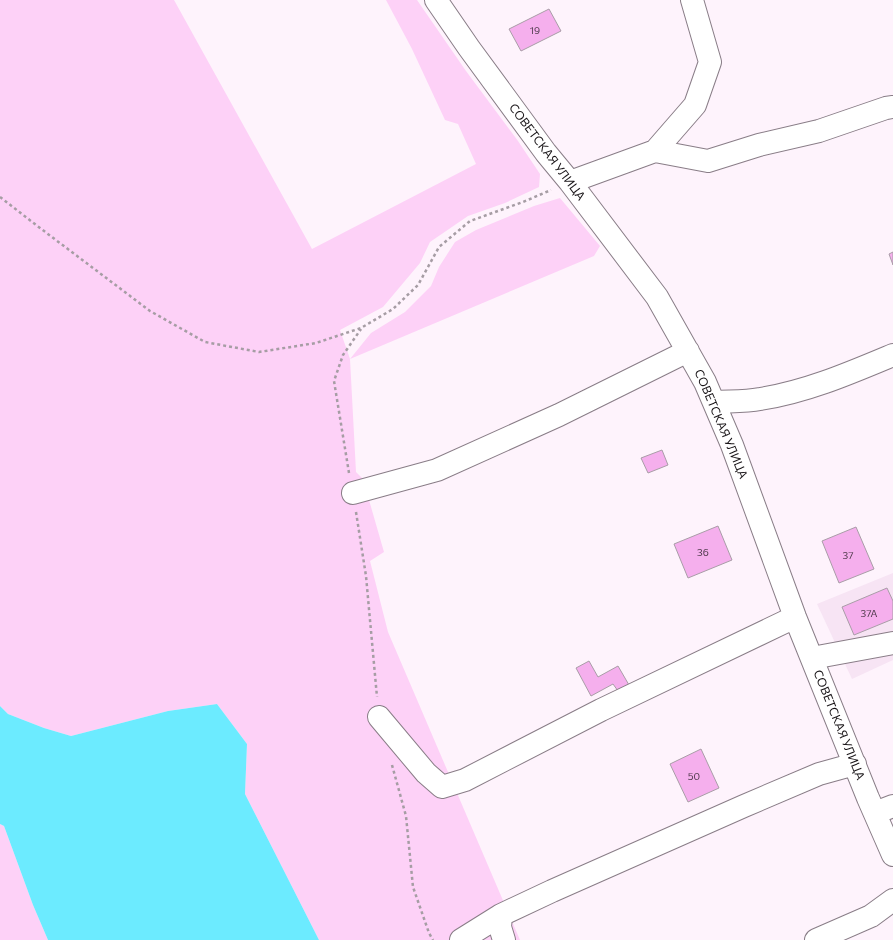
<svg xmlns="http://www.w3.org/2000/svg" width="893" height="940" viewBox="0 0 893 940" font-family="Commissioner,sans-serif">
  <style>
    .built { fill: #f7e4f4 }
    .green { fill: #fdd1f7 }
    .water { fill: #6cebff }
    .building { fill: #f5afed; stroke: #a99da7 }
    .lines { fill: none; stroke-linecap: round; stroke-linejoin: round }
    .minor-casing { stroke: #897d87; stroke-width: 24 }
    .path { stroke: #a69da4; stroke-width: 2.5; stroke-dasharray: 3 3; stroke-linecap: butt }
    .minor { stroke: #fff; stroke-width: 22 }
    .labels { text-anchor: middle; stroke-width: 3.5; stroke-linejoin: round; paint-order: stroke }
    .number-label { font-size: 10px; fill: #4f3b4c }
    .street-label { font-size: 12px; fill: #181417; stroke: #fff }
  </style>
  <rect width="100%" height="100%" fill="#fef3fc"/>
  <path class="built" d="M 893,573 L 893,660 L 852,679 L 817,604 Z"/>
  <path class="green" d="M 0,0 L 174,0 L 312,249 L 476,164 L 458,124 L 445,120 L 412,49 L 386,0 L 417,0 L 466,71 L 518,141 L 540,174 L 539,187 L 505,203 L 468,216 L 430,242 L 420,263 L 383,307 L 340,330 L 350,359 L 371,333 L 405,312 L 431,286 L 439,267 L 455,242 L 476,230 L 534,206 L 560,198 L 600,246 L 594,256 L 350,359 L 356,472 L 368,484 L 369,500 L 384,552 L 370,561 L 388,632 L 520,940 L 319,940 L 245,794 L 247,744 L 217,704 L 168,711 L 71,736 L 44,728 L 8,714 L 0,706 Z
    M 0,824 L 4,826 L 33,905 L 48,940 L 0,940 Z"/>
  <path class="water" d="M 217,704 L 247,744 L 245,794 L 319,940 L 48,940 L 33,905 L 4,826 L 0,824 L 0,706 L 8,714 L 44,728 L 71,736 L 168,711 Z"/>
  <path class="building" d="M 549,9 L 561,31 L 521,51 L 509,29 Z
    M 893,252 L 893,265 L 889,254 Z
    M 662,450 L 668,465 L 648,473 L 641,458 Z
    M 718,526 L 732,560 L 688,578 L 674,544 Z
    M 856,527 L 874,569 L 839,583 L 822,541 Z
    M 887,588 L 893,601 L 893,619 L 854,635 L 842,607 Z
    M 589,661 L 598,677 L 618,666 L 629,685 L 618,691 L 613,684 L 591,696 L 576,668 Z
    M 701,749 L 719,788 L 688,802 L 670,764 Z"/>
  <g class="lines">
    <g class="minor-casing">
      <path id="minor" d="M 436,0 L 469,48 L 546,153 L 570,182 L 657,297 L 705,382 L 732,445 L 795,617 L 868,798 L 893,855
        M 655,151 L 708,161 L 759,145 L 819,131 L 886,108 L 893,107
        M 570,182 L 655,151 L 695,105 L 710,62 L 692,0
        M 714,402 C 729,401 745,402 760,399 C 806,392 850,373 893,355
        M 353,493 L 437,470 L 559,415 L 688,351
        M 812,658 L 893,643
        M 379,717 L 426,773 L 442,787 L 465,780 L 601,710 L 795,617
        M 875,813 L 893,806
        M 461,940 L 501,915
        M 504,940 L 500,927 L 501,915 L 552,891 L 744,806 L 819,774 L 855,764
        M 816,940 L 871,916 L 893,900"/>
    </g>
    <path class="path" d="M 0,197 L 40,228 L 150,311 L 205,342 L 259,352 L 316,343 L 361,328 L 393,309 L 418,285 L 439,247 L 470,221 L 523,202 L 551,190
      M 349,473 L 334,381 L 343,355 L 361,329
      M 356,512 L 366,576 L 377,697
      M 392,765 L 406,816 L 413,887 L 429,933 L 433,940"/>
    <use href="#minor" class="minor"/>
  </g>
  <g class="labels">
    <g class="number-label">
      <text x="535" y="34">19</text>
      <text x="703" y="556">36</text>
      <text x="848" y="559">37</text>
      <text x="869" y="617">37А</text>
      <text x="694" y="780">50</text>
    </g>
    <g class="street-label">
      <text transform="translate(547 152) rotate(53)" y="4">СОВЕТСКАЯ УЛИЦА</text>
      <text transform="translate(721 424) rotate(67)" y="4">СОВЕТСКАЯ УЛИЦА</text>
      <text transform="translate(839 725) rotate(68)" y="4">СОВЕТСКАЯ УЛИЦА</text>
    </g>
  </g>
</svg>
